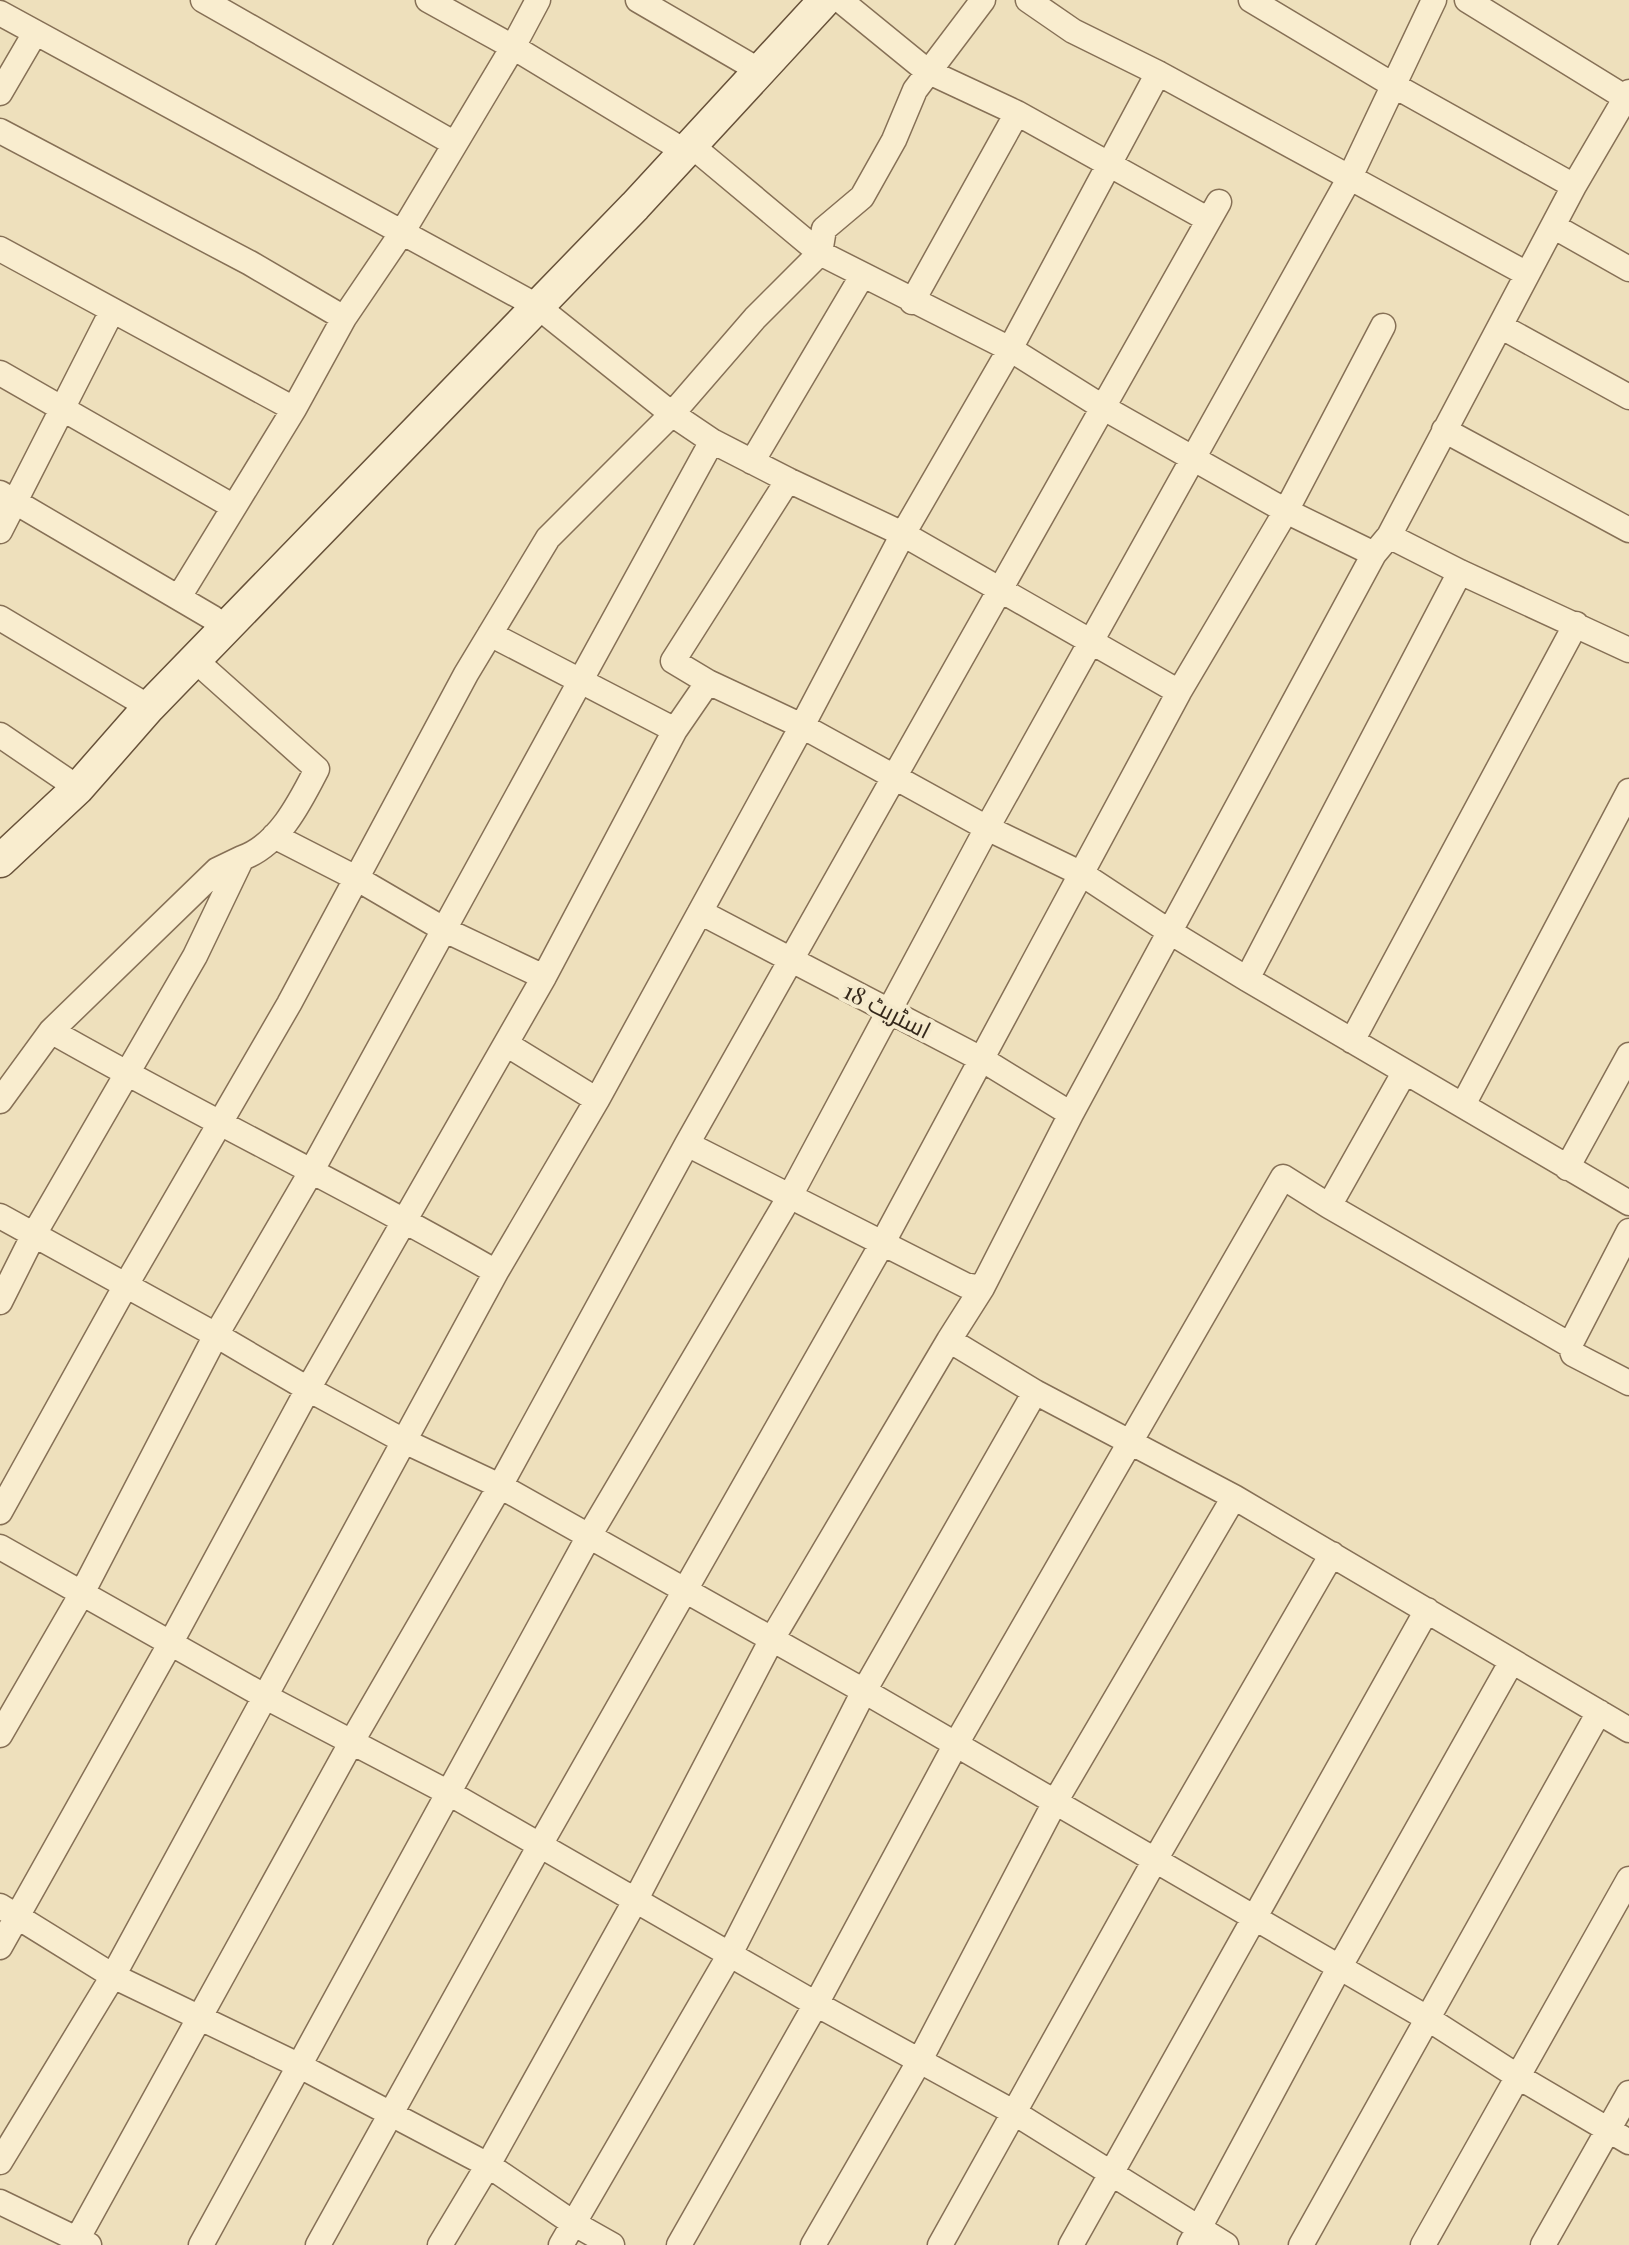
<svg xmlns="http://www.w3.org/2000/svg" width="1629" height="2245" viewBox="0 0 1629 2245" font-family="'Playfair Display',Cairo,serif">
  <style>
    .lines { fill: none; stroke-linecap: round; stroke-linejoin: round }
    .street-casing { stroke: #867056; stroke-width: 27 }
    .secondary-casing { stroke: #675139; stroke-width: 35 }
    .street { stroke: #f9edcf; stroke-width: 24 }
    .secondary { stroke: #f9edcf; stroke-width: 32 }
    .labels { text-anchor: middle; stroke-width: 8; stroke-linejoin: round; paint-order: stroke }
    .street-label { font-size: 24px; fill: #35281b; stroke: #f5eacc }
  </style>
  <rect width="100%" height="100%" fill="#eee0bc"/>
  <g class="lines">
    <g class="street-casing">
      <path id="street" d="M 203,0 L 455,144
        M 428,0 L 513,47 L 686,152
        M 638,0 L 760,71
        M 840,0 L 927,71 L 1017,113 L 1209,220
        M 1028,0 L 1073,31 L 1158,73 L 1527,274
        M 1251,0 L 1393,85 L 1574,186
        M 1467,0 L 1626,98
        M 0,13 L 537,306 L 672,414 L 755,318 L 820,253 L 824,229 L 862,197 L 894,140 L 915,90 L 983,0
        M 1629,92 L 1574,186 L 1389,536 L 1374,554 L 1071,1114 L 982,1288 L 949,1340 L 1035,1392 L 1234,1497 L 1629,1730
        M 0,93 L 35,33
        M 0,131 L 250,263 L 344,318
        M 692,146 L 820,253 L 1010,349 L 1104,408 L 1286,511 L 1374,554
        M 1553,226 L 1629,269
        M 0,249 L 294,409
        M 912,302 L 1017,113
        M 1500,326 L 1629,397
        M 0,373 L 234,507
        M 1444,430 L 1629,530
        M 752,462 L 862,276
        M 0,493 L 213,618
        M 0,531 L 112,311
        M 1389,536 L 1460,572 L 1629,650
        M 179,597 L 294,409 L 344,318 L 403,231 L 513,47 L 538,0
        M 0,618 L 149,707
        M 490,634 L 675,730
        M 708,682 L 802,726 L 987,828 L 1082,874 L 1170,932 L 1247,979 L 1629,1203
        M 0,735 L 78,788
        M 274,836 L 356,878 L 445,930 L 544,977
        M 700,912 L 983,1060 L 1071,1114
        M 1247,979 L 1460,572
        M 51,1031 C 198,1115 351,1188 496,1272
        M 1352,1041 L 1576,624
        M 506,1044 L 597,1100
        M 0,1101 L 51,1031 L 217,870 L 242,858
        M 1463,1105 L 1629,791
        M 687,1144 L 965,1285 L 982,1288
        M 1567,1168 L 1629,1055
        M 1329,1206 L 1570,1345
        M 0,1216 L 216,1335 L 308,1389 L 404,1441 L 500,1486 L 864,1691 L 1427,2018 L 1517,2076 L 1629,2142
        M 1629,1231 L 1570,1345 L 1573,1354 L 1629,1383
        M 0,1302 L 33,1236 L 195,956 L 242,858 C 279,845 300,802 317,769 L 196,661
        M 0,1512 L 126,1285 L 289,1004 L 466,674 L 548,538 L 672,414 L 712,441 L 788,480 L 903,534 L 1179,692
        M 0,1547 L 264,1696 L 449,1793 L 816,2004 L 1013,2112 L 1226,2245
        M 0,1735 L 81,1595 L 216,1335 L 311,1172 L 712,441
        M 0,1906 L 113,1976 L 298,2065 L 488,2165 L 573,2223 L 612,2245
        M 0,1947 L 170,1644 L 308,1389 L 544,977 L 675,730 L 708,682 L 673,661 L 788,480
        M 0,2162 L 113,1976 L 496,1272 L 597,1100 L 802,726 L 903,534 L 1010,349 L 1158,73
        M 0,2202 L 89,2245
        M 74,2245 L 351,1743 L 500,1486 L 687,1144 L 1219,202
        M 201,2245 L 589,1536 L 790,1196 L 987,828 L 1350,177 L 1434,0
        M 318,2245 L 540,1845 L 882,1244 L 1179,692 L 1286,511 L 1383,326
        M 440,2245 L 488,2165 L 635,1901 L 772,1639 L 949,1340
        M 561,2245 L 730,1954 L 864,1691 L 1035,1392
        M 679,2245 L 816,2004 L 956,1744 L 1283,1177 L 1329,1206 L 1404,1073
        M 813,2245 L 920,2060 L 1055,1802 L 1234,1497
        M 940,2245 L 1155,1860 L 1332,1554
        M 1071,2245 L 1427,1610
        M 1190,2245 L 1339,1968 L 1512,1661
        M 1301,2245 L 1599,1712
        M 1423,2245 L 1629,1879
        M 1543,2245 L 1629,2093"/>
    </g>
    <g class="secondary-casing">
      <path id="secondary" d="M 0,861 L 78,788 L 149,707 L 635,206 L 825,0"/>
    </g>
    <use href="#street" class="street"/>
    <use href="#secondary" class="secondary"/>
  </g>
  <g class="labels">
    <g class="street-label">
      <text transform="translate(887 1011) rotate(27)" y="8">اسٹریٹ 18</text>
    </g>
  </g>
</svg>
